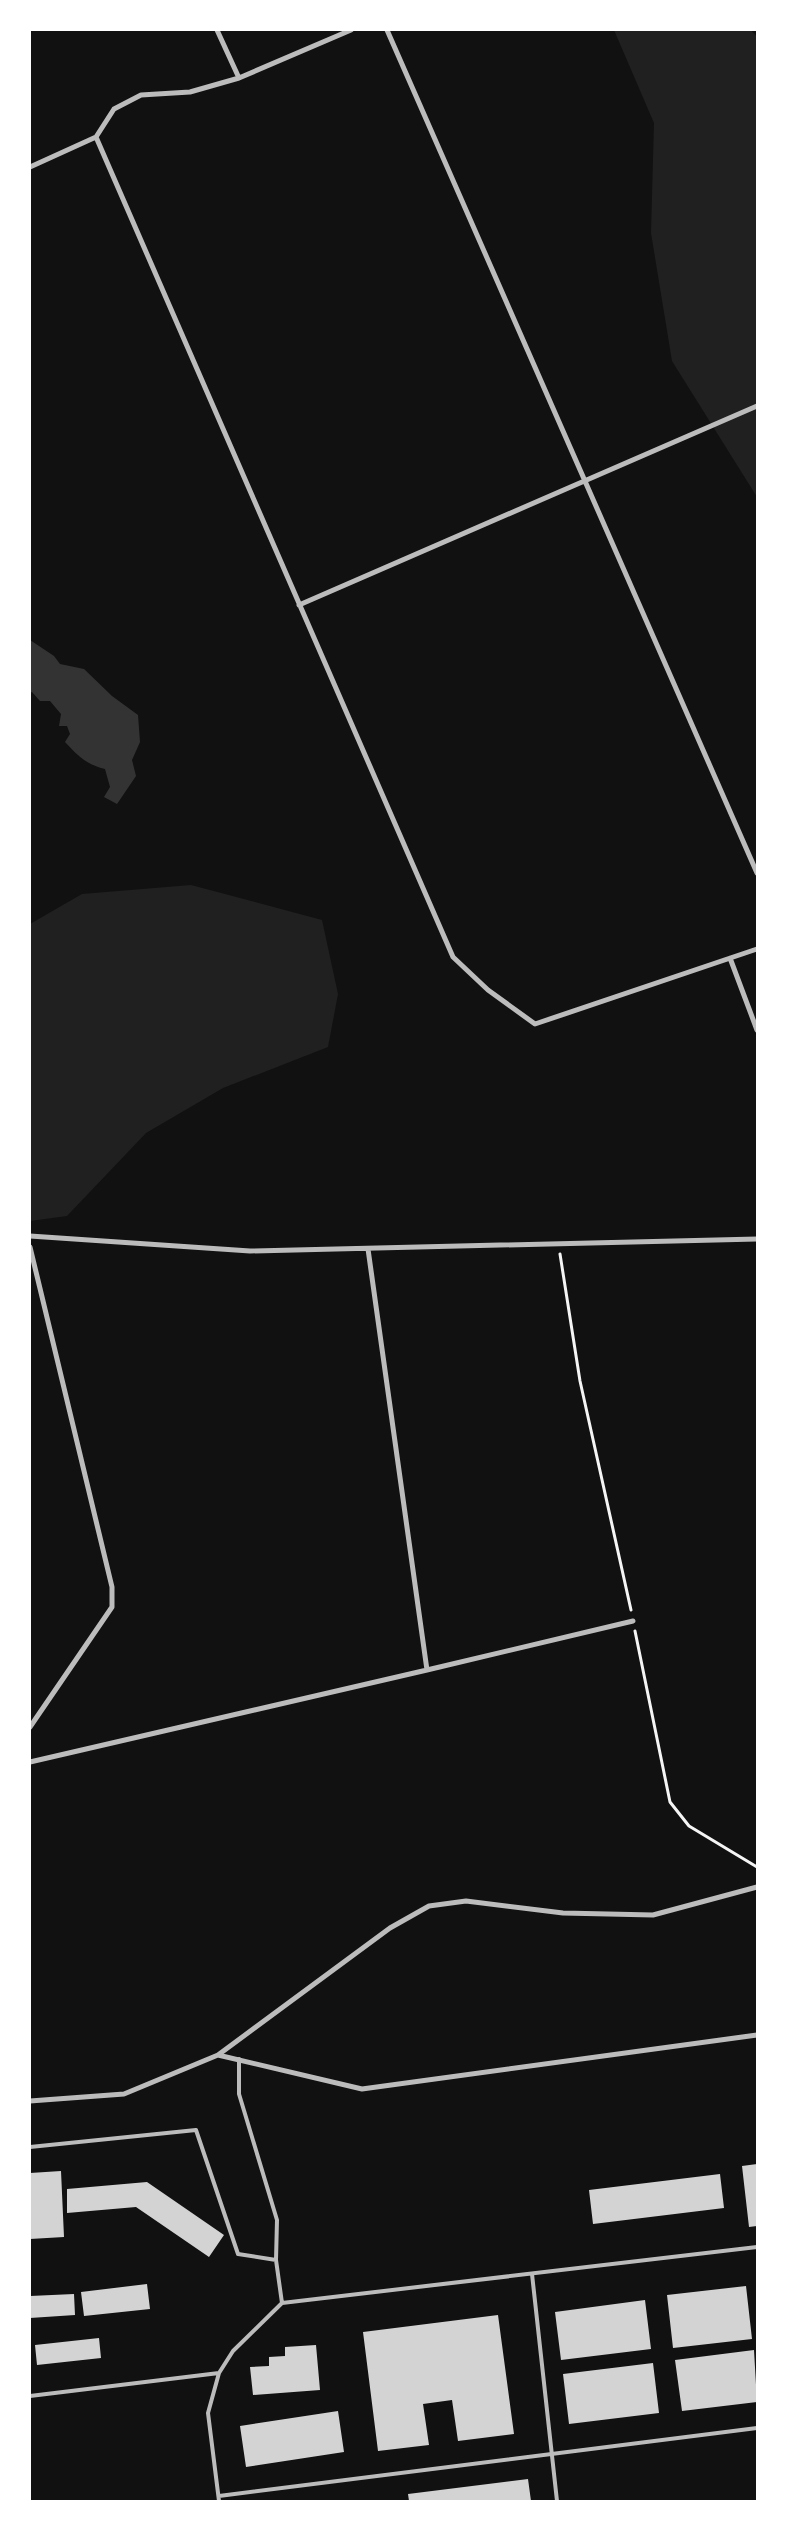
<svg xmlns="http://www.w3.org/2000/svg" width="787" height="2531" viewBox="0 0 787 2531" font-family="'Space Grotesk',sans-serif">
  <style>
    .green { fill: #202020 }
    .water { fill: #333 }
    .building { fill: #d3d3d3 }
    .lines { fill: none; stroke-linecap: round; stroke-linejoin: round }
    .path { stroke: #f5f5f5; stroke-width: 3 }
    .service { stroke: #bcbcbc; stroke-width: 4 }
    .minor { stroke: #bcbcbc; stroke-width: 5 }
  </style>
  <rect width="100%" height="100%" fill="#111"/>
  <path class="green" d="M 614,30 L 751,30 L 757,37 L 757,497 L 672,361 L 651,233 L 654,123 Z
    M 191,885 L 322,920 L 338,994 L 328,1047 L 223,1088 L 146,1133 L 67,1216 L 30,1221 L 30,924 L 82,894 Z"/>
  <path class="water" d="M 30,640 L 54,656 L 60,664 L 84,669 L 112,696 L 138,715 L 140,742 L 132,760 L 136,776 L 117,804 L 104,797 L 110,787 L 105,769 C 87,765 77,755 65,742 L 70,734 L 67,726 L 59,726 L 61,714 L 50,701 L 40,701 L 32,692 L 30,693 Z"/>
  <path class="building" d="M 757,2164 L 757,2226 L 749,2227 L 742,2166 Z
    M 61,2171 L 64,2237 L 30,2239 L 30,2173 Z
    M 720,2174 L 724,2208 L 593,2224 L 589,2190 Z
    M 147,2182 L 224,2235 L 209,2257 L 136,2207 L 67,2213 L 67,2189 Z
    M 147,2284 L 150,2309 L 84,2316 L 81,2292 Z
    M 746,2286 L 752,2339 L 673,2348 L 667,2295 Z
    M 74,2294 L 75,2315 L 30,2318 L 30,2296 Z
    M 645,2300 L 651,2349 L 561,2360 L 555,2312 Z
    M 498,2315 L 514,2434 L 458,2441 L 452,2400 L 423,2404 L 429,2445 L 378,2451 L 363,2332 Z
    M 99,2338 L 101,2358 L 37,2365 L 35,2345 Z
    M 316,2345 L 320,2390 L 253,2395 L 250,2367 L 269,2366 L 269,2357 L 285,2356 L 285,2347 Z
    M 754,2350 L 757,2402 L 682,2411 L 675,2360 Z
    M 653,2363 L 659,2413 L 569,2424 L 563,2374 Z
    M 338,2411 L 344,2452 L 246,2467 L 240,2426 Z
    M 528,2479 L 531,2501 L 409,2501 L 408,2494 Z"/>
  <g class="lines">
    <path class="path" d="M 560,1254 L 580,1381 L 631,1610
      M 635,1631 L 670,1802 L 689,1826 L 757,1867"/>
    <path class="service" d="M 239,2059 L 239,2094 L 277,2220 L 276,2260 L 282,2303
      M 30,2147 L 196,2130 L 238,2254 L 276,2260
      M 532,2274 L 557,2501
      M 30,2396 L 219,2373
      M 219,2496 L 757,2428
      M 219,2501 L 208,2413 L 219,2373 L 233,2351 L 282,2303 L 757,2247"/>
    <path class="minor" d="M 217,30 L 239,78
      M 387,30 L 757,873
      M 96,137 L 453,957 L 488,990 L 535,1024 L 757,949
      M 30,167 L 96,137 L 114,109 L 141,95 L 190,92 L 239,78 L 351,30
      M 299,605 L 757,406
      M 730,958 L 757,1030
      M 30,1236 L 250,1251 L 757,1239
      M 30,1247 L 112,1587 L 112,1607 L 30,1727
      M 427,1670 L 633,1621
      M 30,1762 L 427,1670 L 368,1249
      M 218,2055 L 390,1928 L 429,1906 L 466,1901 L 563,1913 L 653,1915 L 757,1887
      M 30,2101 L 124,2094 L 218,2055 L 362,2089 L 757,2035"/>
  </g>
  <rect width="787" height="2531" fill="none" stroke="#ffffff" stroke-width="62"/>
</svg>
